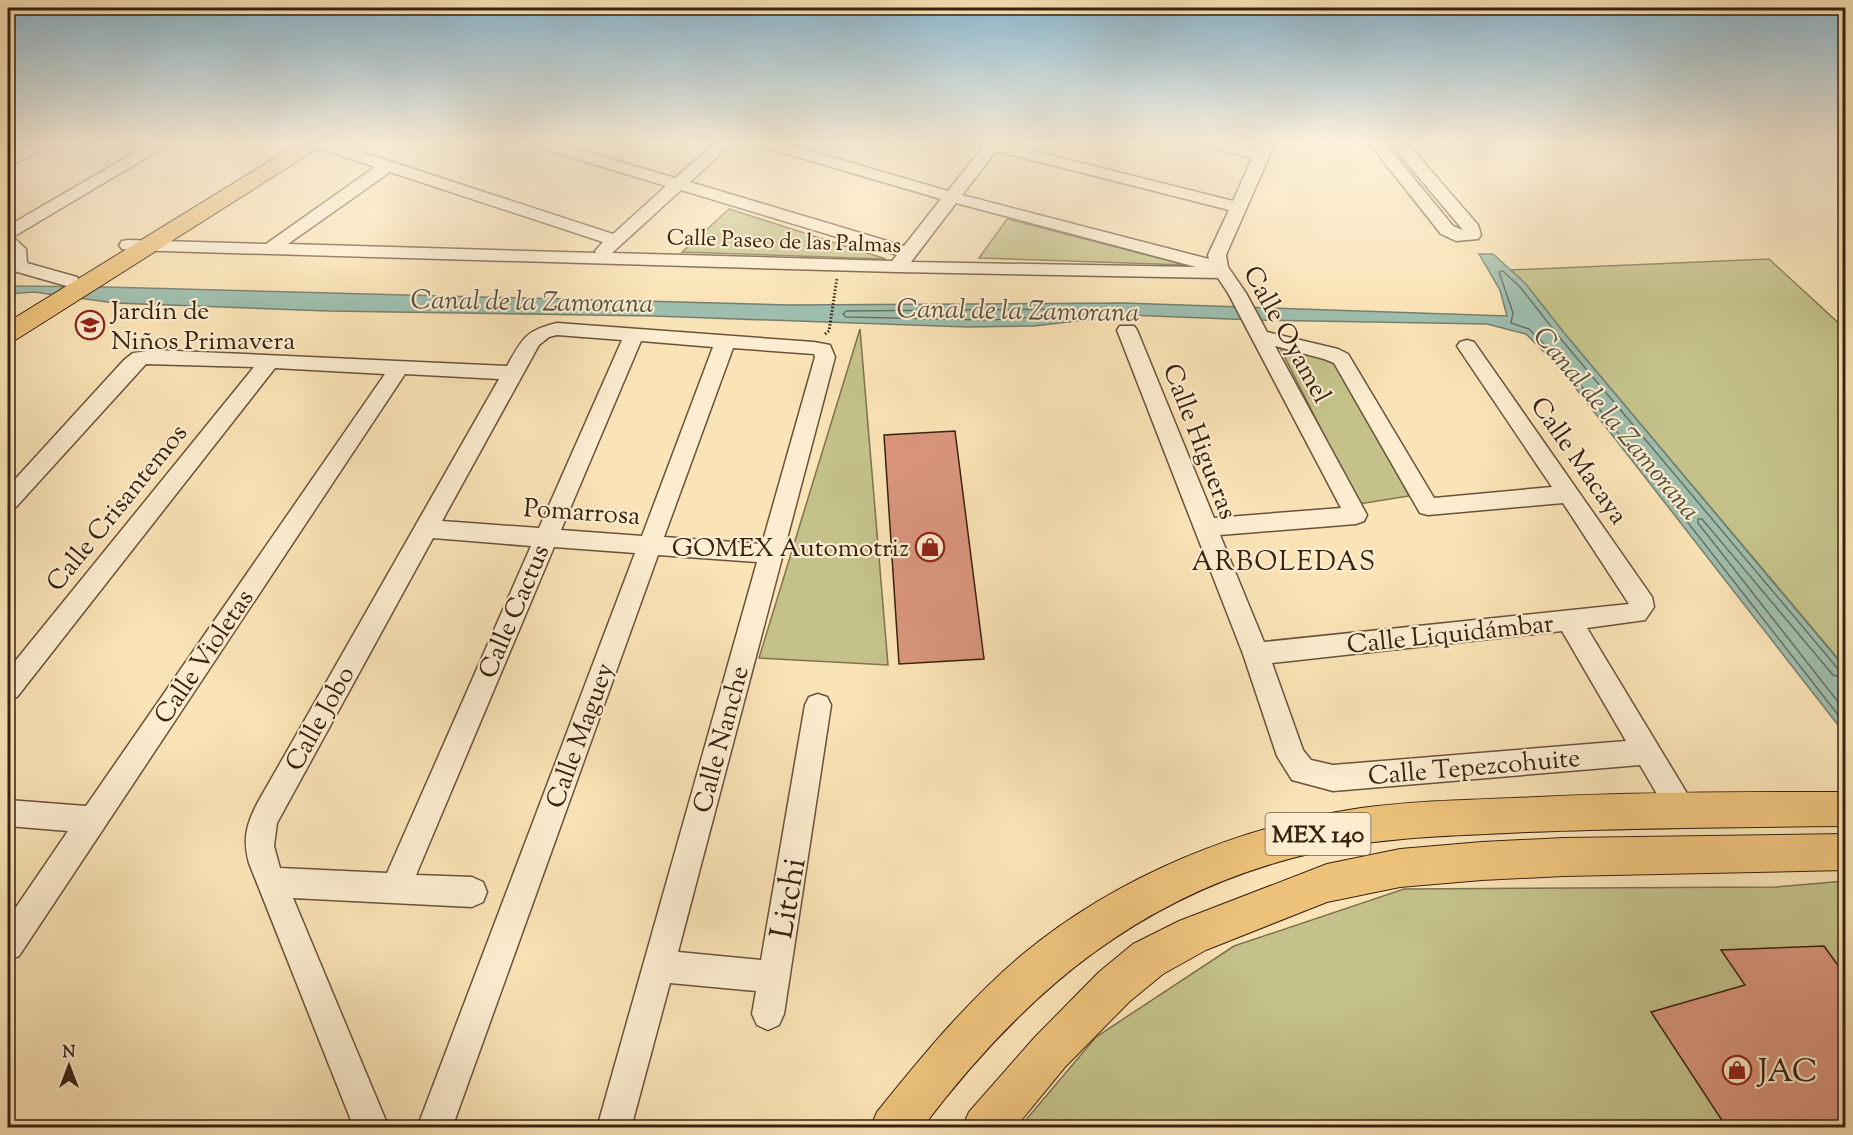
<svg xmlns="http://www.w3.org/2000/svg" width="1853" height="1135" viewBox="0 0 1853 1135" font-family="'Sorts Mill Goudy',serif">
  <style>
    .green { fill: #c4c28a; stroke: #7e724d; stroke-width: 1.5 }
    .water { fill: #9ebeae; stroke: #767f6f; stroke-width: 1.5 }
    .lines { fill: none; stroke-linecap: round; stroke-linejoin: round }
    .shore-far1 { stroke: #6c705f; stroke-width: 1.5 }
    .shore { stroke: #6c705f; stroke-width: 2 }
    .building { fill: #da967e; stroke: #392110; stroke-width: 1.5 }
    .minor-casing { stroke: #69523a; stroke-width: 3 }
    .major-casing { stroke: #392110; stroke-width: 2 }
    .path { stroke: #392110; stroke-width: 3; stroke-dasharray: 1.5 2; stroke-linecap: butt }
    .minor { fill: #fcedd0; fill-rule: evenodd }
    .major { fill: #edc27b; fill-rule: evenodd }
    .labels { text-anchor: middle; stroke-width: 4.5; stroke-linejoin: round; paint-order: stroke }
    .far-street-label { font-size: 22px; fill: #392110; stroke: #fcedd0 }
    .shield { fill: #fcedd0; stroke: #745e4a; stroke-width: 1.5 }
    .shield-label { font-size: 24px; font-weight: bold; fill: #392110 }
    .poi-label { font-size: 26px; fill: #392110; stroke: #fcedd0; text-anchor: start }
    .street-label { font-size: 26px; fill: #392110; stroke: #fcedd0 }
    .water-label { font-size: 27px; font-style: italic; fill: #57503f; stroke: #fcedd0 }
    .neighbourhood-label { font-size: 27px; letter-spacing: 1.5px; fill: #392110; stroke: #fcedd0 }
    .near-street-label { font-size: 32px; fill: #392110; stroke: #fcedd0 }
    .near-poi-label { font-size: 32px; fill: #392110; stroke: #fcedd0; text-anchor: start }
  </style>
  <rect width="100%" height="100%" fill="#fae3b6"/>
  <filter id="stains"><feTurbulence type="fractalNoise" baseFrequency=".00333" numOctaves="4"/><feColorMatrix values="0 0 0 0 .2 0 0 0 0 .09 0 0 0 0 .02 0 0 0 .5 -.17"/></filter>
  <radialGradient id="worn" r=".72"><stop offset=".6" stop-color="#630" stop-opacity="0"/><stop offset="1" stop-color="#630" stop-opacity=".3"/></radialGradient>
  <path class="green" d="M 729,209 L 886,259 L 682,252 Z
    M 1007,219 L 1186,265 L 979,258 Z
    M 1769,259 L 1845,329 L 1845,667 L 1511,270 Z
    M 860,329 L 888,665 L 759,658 Z
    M 1280,348 L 1338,362 L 1409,496 L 1359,504 Z
    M 1845,881 L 1845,1127 L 1019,1128 L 1096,1037 L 1234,946 L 1404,889 L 1776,887 Z"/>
  <path class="water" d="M 1479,254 L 1493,254 L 1525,283 L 1565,334 L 1845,668 L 1845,734 L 1560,368 L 1526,334 L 1487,324 L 1255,320 L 1127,315 L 1034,326 L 968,327 L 653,316 L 328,311 L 115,303 L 34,292 L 8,294 L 8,286 L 105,287 L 788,305 L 1123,303 L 1507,316 L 1500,290 Z"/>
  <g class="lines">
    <path class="shore-far1" d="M 1073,309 L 1076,312 L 1074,315 L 988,320 L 846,317 L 843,314 L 846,311 Z
      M 1846,679 L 1833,675 L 1702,519 L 1698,519 L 1698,523 L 1846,712
      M 1839,716 L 1564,364 L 1529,329 L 1511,323 L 1513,313 L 1499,272 L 1503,271 L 1521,288 L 1560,338 L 1839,670 L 1846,672"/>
    <path class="shore" d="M 1838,715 L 1846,725"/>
  </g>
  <path class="building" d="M 955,431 L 984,659 L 899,664 L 884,435 Z
    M 1824,946 L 1845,975 L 1845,1128 L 1727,1128 L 1651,1012 L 1745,985 L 1721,950 Z"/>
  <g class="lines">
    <g class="minor-casing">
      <path id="minor" d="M 35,143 L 56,143 L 54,146 L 8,166 L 8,155 Z
        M 151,143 L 171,143 L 13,237 L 26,249 L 27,263 L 77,277 L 79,281 L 77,285 L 70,287 L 14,271 L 8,262 L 8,226 Z
        M 310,143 L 334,143 L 613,234 L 666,186 L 534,146 L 532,143 L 557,143 L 675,178 L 715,143 L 732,143 L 690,182 L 904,246 L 941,199 L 760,146 L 758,143 L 783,143 L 948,191 L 982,148 L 975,143 L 1002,143 L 1233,201 L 1252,158 L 1206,146 L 1204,143 L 1232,143 L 1256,149 L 1259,143 L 1275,143 L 1226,255 L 1228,267 L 1246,293 L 1267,332 L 1338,349 L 1348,354 L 1434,498 L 1552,487 L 1457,346 L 1460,342 L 1467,340 L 1474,342 L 1652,597 L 1654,607 L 1645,620 L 1587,628 L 1691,800 L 1695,809 L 1691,818 L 1681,822 L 1671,818 L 1640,765 L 1333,791 L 1292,780 L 1277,756 L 1243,654 L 1117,330 L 1120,326 L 1134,326 L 1137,330 L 1214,518 L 1341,508 L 1228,293 L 1218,278 L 897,272 L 128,250 L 122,249 L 119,245 L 122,241 L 128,240 L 266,244 L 375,167 L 312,146 ZM 996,151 L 1229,210 L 1208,255 L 1209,259 L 962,195 ZM 390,172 L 603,242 L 595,251 L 596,253 L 288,244 ZM 681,190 L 897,255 L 892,261 L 612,253 ZM 956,203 L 1196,267 L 911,262 ZM 1275,346 L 1324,359 L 1334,363 L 1420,513 L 1428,515 L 1563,503 L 1629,604 L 1264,642 L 1220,535 L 1356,524 L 1364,521 L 1367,515 ZM 1562,631 L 1626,741 L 1333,765 L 1311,760 L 1303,750 L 1272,663 Z
        M 1369,143 L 1385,143 L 1453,226 L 1463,230 L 1390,143 L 1407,143 L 1478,225 L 1481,235 L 1478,239 L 1456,241 L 1441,234 Z
        M 557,323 L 814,342 L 830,345 L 835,357 L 678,952 L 761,960 L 805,705 L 809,697 L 818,694 L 827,697 L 831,705 L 784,1014 L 779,1025 L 768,1030 L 757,1025 L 752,1014 L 756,991 L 670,983 L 631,1128 L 597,1128 L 757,562 L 658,555 L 452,1128 L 417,1128 L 635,553 L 554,547 L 416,875 L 472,877 L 483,882 L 487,892 L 483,902 L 472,907 L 293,898 L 389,1128 L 354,1128 L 249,863 C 242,839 247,823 258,802 L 499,379 L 405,374 L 19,956 L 8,960 L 8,919 L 68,831 L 8,826 L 8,800 L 86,806 L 385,374 L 275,368 L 17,697 L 8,700 L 8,670 L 254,367 L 146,364 L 16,507 L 8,509 L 8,487 L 124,360 L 133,353 L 154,350 L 507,366 C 522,339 526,330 557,323 ZM 557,335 L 622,340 L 539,528 L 442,521 L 539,345 L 549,337 ZM 641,341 L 713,347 L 642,536 L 561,530 ZM 733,348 L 814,354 L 815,357 L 762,544 L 664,537 ZM 433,538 L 531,546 L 387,873 L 280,868 L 274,846 L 277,823 Z"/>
    </g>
    <g class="major-casing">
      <path id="major" d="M 299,143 L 323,143 L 320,147 L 17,339 L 8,341 L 8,322 Z
        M 1846,792 L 1846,826 C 1739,827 1633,828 1527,832 C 1457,836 1386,836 1317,852 C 1144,891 1027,989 922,1128 L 870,1128 L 877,1112 C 922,1056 968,1000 1023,954 C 1118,876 1240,826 1361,808 C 1419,800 1479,800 1538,797 C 1641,792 1743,792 1846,792 Z
        M 1846,834 L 1846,870 L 1564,876 L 1482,880 L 1400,887 L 1327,902 L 1206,950 L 1163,974 L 1129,1002 L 1065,1067 L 1015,1128 L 962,1128 L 969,1112 L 1035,1037 L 1099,972 L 1133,944 L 1179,921 L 1327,864 L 1400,849 L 1482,842 L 1564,838 Z"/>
    </g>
    <path class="path" d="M 825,334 L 829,331 L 837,278"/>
    <use href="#minor" class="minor"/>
    <use href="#major" class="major"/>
  </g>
  <linearGradient id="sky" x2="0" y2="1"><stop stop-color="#8ab8d1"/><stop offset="0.47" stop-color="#fdf2de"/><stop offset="1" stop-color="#fdf2de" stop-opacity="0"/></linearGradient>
  <rect width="1853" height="302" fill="url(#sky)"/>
  <defs>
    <g id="school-ring" transform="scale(1.5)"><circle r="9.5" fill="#fcedd0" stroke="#8f2418" stroke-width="1.5"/><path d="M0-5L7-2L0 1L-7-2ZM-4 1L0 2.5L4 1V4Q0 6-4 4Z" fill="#8f2418"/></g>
    <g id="shop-ring" transform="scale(1.5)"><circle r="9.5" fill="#fcedd0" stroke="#8f2418" stroke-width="1.5"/><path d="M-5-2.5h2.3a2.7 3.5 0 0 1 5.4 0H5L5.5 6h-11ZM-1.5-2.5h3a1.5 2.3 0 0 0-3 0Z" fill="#8f2418"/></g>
  </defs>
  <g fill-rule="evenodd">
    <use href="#school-ring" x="90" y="325"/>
    <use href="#shop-ring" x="930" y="547"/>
    <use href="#shop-ring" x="1737" y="1070"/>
  </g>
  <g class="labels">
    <g class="far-street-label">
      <text transform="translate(784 240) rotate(2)" y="8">Calle Paseo de las Palmas</text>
    </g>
    <rect class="shield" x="1265.5" y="813" width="105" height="42" rx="4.5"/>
    <g class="shield-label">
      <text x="1318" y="842">MEX 140</text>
    </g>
    <g class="poi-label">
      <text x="111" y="319">Jardín de<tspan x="111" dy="30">Niños Primavera</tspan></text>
      <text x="909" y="556" text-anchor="end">GOMEX Automotriz</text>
    </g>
    <g class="street-label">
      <text transform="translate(1288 334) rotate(61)" y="9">Calle Oyamel</text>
      <text transform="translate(1201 441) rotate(69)" y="9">Calle Higueras</text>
      <text transform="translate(1580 460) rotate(55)" y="9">Calle Macaya</text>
      <text transform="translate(116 507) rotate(-51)" y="9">Calle Crisantemos</text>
      <text transform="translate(582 511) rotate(4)" y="9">Pomarrosa</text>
      <text transform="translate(513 611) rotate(-67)" y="9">Calle Cactus</text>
      <text transform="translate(1450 633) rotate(-6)" y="9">Calle Liquidámbar</text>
      <text transform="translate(203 656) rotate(-56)" y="9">Calle Violetas</text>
      <text transform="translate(319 718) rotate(-61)" y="9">Calle Jobo</text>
      <text transform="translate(579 735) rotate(-70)" y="9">Calle Maguey</text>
      <text transform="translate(720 739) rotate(-75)" y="9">Calle Nanche</text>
      <text transform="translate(1474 766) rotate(-5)" y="9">Calle Tepezcohuite</text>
    </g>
    <g class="water-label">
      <text transform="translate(532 301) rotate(1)" y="9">Canal de la Zamorana</text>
      <text transform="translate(1018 310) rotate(1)" y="9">Canal de la Zamorana</text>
      <text transform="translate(1617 423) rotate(50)" y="9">Canal de la Zamorana</text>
    </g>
    <g class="neighbourhood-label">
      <text x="1284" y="570">ARBOLEDAS</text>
    </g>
    <g class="near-street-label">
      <text transform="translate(787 898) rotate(-80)" y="11">Litchi</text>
    </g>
    <g class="near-poi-label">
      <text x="1758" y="1081">JAC</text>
    </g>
  </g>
  <rect width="1853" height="1135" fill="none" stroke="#fae3b6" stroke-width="30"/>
  <rect x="9" y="9" width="1835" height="1117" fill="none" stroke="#392110" stroke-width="3"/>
  <rect x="15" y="15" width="1823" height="1105" fill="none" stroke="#392110" stroke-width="1.5"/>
  <g transform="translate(69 1066)" stroke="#fcedd0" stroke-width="4.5" paint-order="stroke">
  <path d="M0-4.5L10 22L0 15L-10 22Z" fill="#392110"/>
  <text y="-9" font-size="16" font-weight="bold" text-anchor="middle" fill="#392110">N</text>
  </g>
  <rect width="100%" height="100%" filter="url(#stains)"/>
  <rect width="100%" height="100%" fill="url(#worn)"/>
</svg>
